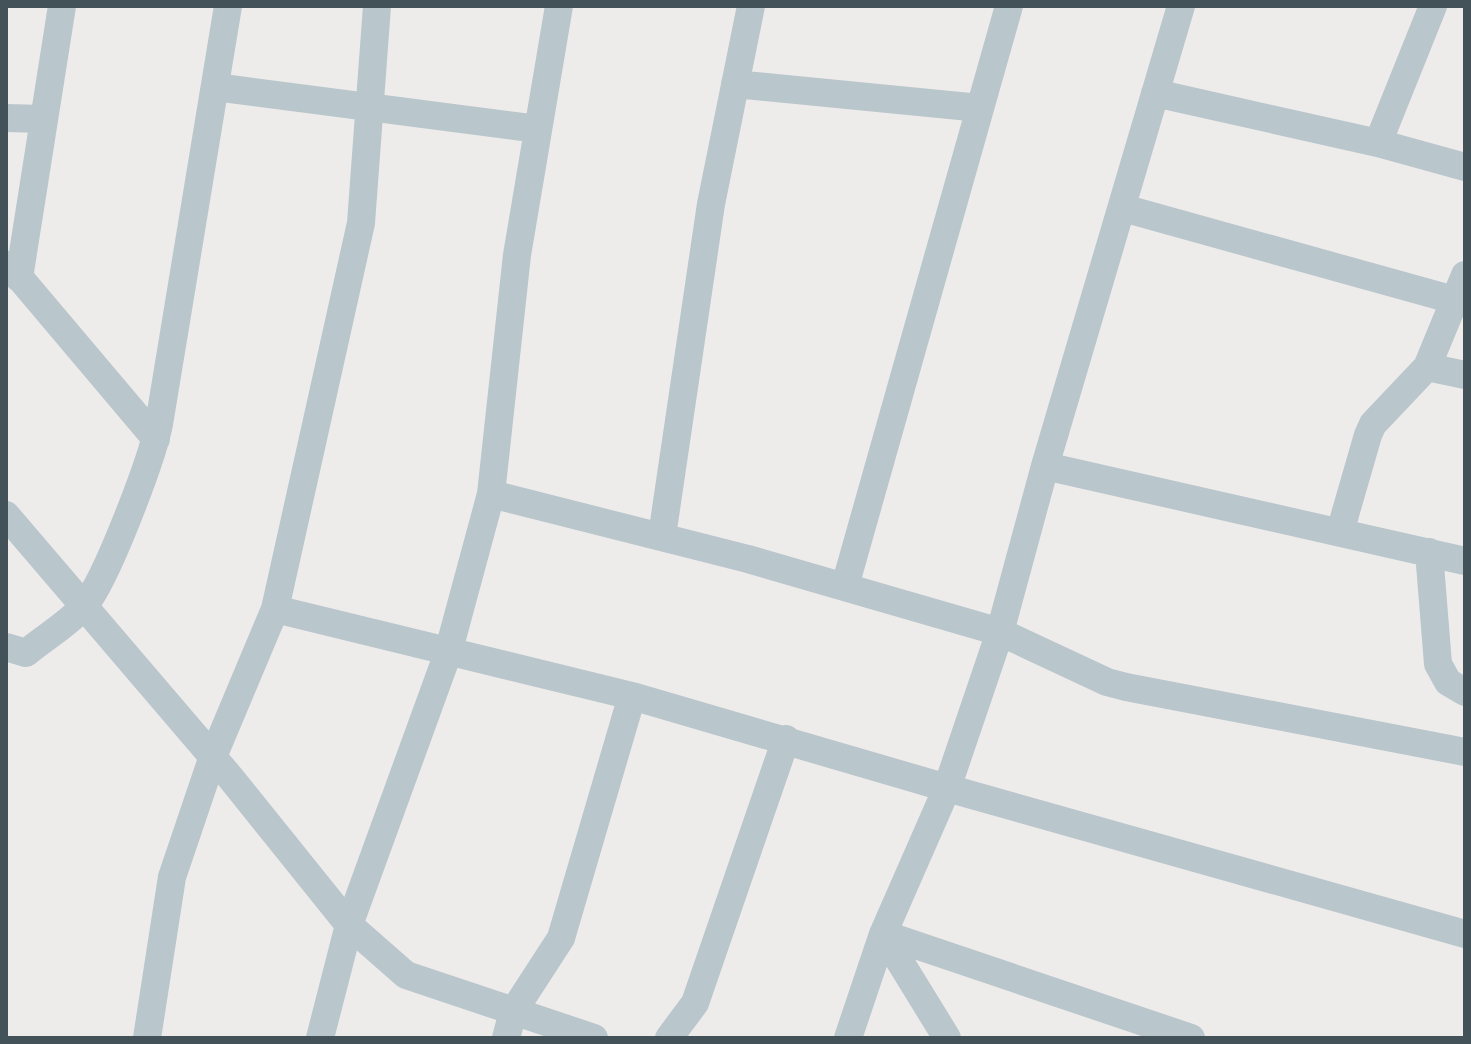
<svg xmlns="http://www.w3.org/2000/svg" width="1471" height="1044" viewBox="0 0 1471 1044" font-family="'Work Sans',sans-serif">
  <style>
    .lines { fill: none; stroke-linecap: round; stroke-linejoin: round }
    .street { stroke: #b9c6cb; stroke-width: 28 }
  </style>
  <rect width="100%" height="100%" fill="#eeebeb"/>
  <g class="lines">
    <path class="street" d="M 735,84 L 980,108
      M 215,87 L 538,129
      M 1155,93 L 1378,143 L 1465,167
      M 6,118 L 43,119
      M 1378,143 L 1433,6
      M 1123,208 L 1454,300
      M 9,265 L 156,439
      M 19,278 L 62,6
      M 1427,367 L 1465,375
      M 1045,466 L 1465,561
      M 491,494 L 748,559 L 1000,632 L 1045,466 L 1181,6
      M 6,515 L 230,777 L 349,925 L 406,975 L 594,1038
      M 1340,532 L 1368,435 L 1373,424 L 1427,367 L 1465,275
      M 662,536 L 711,204 L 751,6
      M 1429,552 L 1438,664 L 1448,682 L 1465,692
      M 845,586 L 1009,6
      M 275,609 L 361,223 L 377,6
      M 6,647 L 26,653 C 44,638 68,624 84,606 C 106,581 152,459 159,424 L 228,6
      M 1465,752 L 1126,687 L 1107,682 L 1000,632 L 947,788 L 1465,934
      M 883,934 L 1191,1038
      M 883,934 L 947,1038
      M 147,1038 L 172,877 L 212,759 L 275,609 L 632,696 L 947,788 L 883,934 L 848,1038
      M 320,1038 L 349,925 L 448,653 L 491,494 L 517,255 L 559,6
      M 506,1038 L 513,1012 L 561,938 L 632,696
      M 669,1038 L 695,1003 L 786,739"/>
  </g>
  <rect width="1471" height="1044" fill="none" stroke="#435258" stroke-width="16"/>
</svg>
